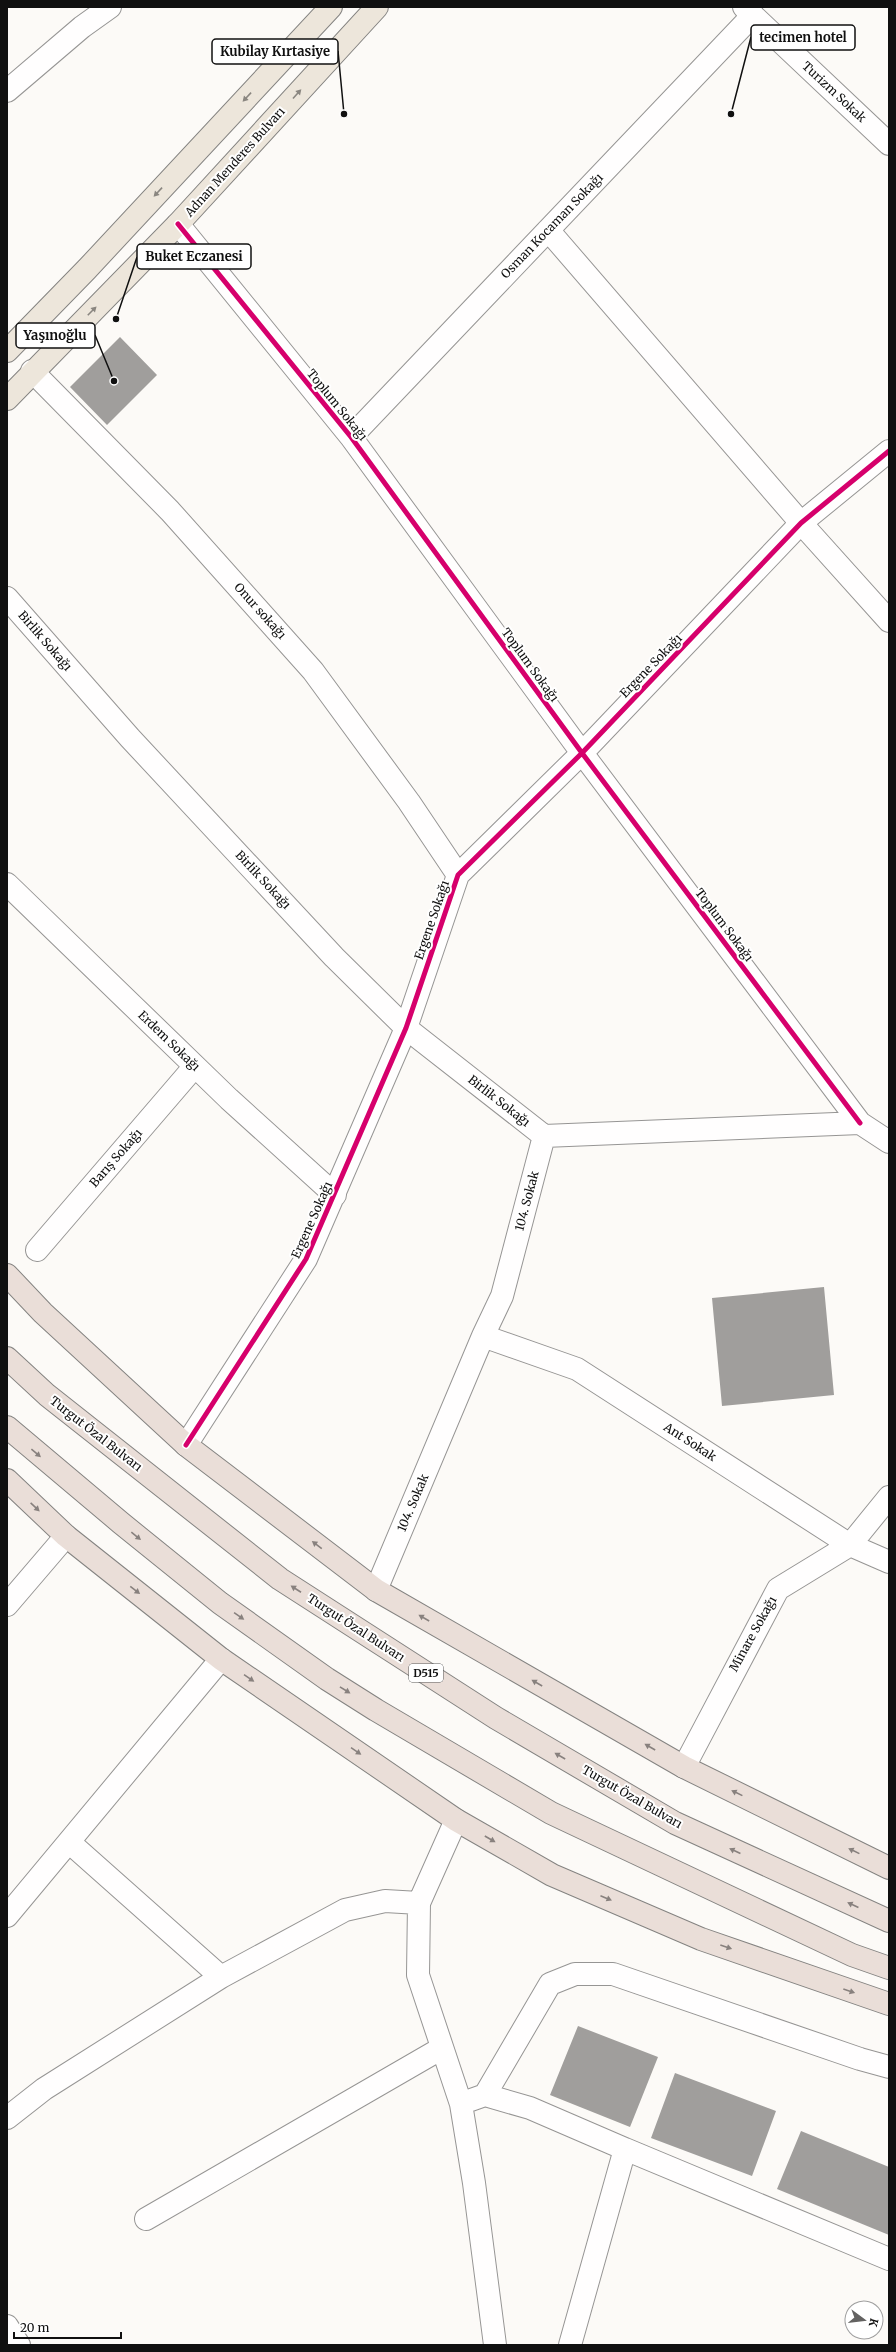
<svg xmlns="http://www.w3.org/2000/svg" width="896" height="2352" viewBox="0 0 896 2352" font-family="Merriweather,serif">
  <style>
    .building { fill: #a09e9c }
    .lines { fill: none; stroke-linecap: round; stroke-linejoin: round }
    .minor-casing { stroke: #969594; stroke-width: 24 }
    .major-casing { stroke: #848381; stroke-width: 24 }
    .highway-casing { stroke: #848381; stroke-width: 24 }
    .minor { stroke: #fffefe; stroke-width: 22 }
    .major { stroke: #ede6db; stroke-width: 22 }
    .highway { stroke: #eaded8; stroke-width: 22 }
    .cycleway-casing { stroke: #fff; stroke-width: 8 }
    .cycleway { stroke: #d6006c; stroke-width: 5 }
    .oneway { fill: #8a8680 }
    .oneway2 { fill: #88817e }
    .labels { text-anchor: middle; stroke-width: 4; stroke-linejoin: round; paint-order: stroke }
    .shield { fill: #fff; stroke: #585858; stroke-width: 1 }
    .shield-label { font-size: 11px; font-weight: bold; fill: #101010 }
    .street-label { font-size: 12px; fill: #101010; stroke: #fff }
    .leader { fill: none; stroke: #101010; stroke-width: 1.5 }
    .callout-dot { fill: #101010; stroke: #fff; stroke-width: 1.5 }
    .callout { fill: #fff; stroke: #101010; stroke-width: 1.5 }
    .callout-label { font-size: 13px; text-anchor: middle; font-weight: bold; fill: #101010 }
  </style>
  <rect width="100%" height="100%" fill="#fcfaf7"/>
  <path class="building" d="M 120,337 L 157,375 L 107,425 L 70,387 Z
    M 824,1287 L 834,1395 L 722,1406 L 712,1298 Z
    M 578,2026 L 658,2057 L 630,2127 L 550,2095 Z
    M 675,2073 L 776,2111 L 752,2176 L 651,2138 Z
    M 801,2131 L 889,2167 L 889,2235 L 777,2189 Z"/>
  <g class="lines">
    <g class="minor-casing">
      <path id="minor" d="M 744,7 L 889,144
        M 7,91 L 82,27 L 110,7
        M 178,224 L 351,437 L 582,753 L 860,1123
        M 548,230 L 801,523 L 889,621
        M 32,371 L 170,511 L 313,671 L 409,802 L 458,875
        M 351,437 L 753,15
        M 7,598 L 130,738 L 334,957 L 406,1028 L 544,1136
        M 7,884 L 229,1099 L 335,1195
        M 37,1250 L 195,1066
        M 483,1336 L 577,1369 L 850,1545 L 889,1562
        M 186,1445 L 306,1259 L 406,1028 L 458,875 L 582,753 L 801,523 L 889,451
        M 376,1590 L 483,1336 L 502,1296 L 544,1136 L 860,1123 L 889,1142
        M 7,1605 L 66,1536
        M 684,1767 L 778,1589 L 850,1545 L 889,1497
        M 456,1820 L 419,1903 L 418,1975 L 461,2104 L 474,2183 L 495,2345
        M 69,1842 L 221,1977
        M 7,1916 L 221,1659
        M 485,2095 L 550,1984 L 575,1974 L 613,1974 L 860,2059 L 889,2067
        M 471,2100 L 485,2095 L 530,2108 L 625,2149 L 570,2345
        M 7,2118 L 44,2089 L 221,1977 L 345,1910 L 385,1901 L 419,1903
        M 625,2149 L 889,2259
        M 146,2219 L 442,2048
        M 7,2326 L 19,2345"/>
    </g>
    <g class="major-casing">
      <path id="major" d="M 7,351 L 87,269 L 331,7
        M 7,399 L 178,224 L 377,7"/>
    </g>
    <g class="highway-casing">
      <path id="highway" d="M 7,1275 L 43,1313 L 186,1445 L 376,1590 L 684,1767 L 889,1868
        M 7,1358 L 47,1395 L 280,1579 L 496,1718 L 675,1823 L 889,1921
        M 7,1427 L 121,1523 L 220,1603 L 327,1679 L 376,1710 L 551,1813 L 852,1955 L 889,1968
        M 7,1480 L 66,1536 L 221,1659 L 456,1820 L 552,1875 L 701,1939 L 889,2004"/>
    </g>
    <use href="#minor" class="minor"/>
    <use href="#major" class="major"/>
    <use href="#highway" class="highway"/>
    <g class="cycleway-casing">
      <path id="cycleway" d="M 178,224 L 351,437 L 582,753 L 860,1123
        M 186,1445 L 306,1259 L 406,1028 L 458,875 L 582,753 L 801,523 L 889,451"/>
    </g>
    <use href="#cycleway" class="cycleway"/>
  </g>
  <defs><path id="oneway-solid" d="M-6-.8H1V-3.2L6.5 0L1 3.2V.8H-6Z"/></defs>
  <g class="oneway">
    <use href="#oneway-solid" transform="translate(297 94) rotate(-48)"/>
    <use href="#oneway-solid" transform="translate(247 97) rotate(133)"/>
    <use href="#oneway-solid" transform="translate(158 192) rotate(133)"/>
    <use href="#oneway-solid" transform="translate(92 311) rotate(-45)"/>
  </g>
  <g class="oneway2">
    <use href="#oneway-solid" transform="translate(36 1453) rotate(40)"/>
    <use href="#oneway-solid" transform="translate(35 1507) rotate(43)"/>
    <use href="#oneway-solid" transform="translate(136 1536) rotate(39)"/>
    <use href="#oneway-solid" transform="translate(317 1545) rotate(-143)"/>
    <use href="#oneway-solid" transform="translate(296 1589) rotate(-147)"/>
    <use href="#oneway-solid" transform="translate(135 1590) rotate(38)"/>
    <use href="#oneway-solid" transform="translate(239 1616) rotate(35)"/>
    <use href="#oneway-solid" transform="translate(424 1618) rotate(-150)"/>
    <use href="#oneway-solid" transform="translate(249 1678) rotate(34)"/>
    <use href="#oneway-solid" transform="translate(537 1683) rotate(-150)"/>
    <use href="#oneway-solid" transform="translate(345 1690) rotate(32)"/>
    <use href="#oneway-solid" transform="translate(650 1747) rotate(-150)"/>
    <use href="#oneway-solid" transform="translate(356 1751) rotate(34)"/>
    <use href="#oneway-solid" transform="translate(560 1756) rotate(-150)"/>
    <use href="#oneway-solid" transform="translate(737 1793) rotate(-154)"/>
    <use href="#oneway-solid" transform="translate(490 1839) rotate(30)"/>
    <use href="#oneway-solid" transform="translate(735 1851) rotate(-155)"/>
    <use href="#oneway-solid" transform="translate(854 1851) rotate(-154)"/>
    <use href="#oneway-solid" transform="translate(606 1898) rotate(23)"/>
    <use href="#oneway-solid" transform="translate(853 1905) rotate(-155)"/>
    <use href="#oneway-solid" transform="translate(726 1947) rotate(19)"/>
    <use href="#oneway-solid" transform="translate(849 1991) rotate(19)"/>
  </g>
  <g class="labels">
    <rect class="shield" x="409" y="1664" width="34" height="18" rx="3"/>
    <g class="shield-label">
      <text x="426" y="1677">D515</text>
    </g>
    <g class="street-label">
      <text transform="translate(834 92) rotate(43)" y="4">Turizm Sokak</text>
      <text transform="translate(235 162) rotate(-48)" y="4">Adnan Menderes Bulvarı</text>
      <text transform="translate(552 226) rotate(-46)" y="4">Osman Kocaman Sokağı</text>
      <text transform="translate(337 405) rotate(51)" y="4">Toplum Sokağı</text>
      <text transform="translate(260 611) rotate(48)" y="4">Onur sokağı</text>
      <text transform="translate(45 641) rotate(49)" y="4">Birlik Sokağı</text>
      <text transform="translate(530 665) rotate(54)" y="4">Toplum Sokağı</text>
      <text transform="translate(651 666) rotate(-46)" y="4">Ergene Sokağı</text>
      <text transform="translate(263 880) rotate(47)" y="4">Birlik Sokağı</text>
      <text transform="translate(432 920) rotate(-71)" y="4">Ergene Sokağı</text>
      <text transform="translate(724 925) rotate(53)" y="4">Toplum Sokağı</text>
      <text transform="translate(169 1041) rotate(44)" y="4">Erdem Sokağı</text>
      <text transform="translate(499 1101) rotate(38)" y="4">Birlik Sokağı</text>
      <text transform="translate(116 1158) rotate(-49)" y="4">Barış Sokağı</text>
      <text transform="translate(527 1201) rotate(-75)" y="4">104. Sokak</text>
      <text transform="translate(312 1220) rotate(-66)" y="4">Ergene Sokağı</text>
      <text transform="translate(96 1434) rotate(38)" y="4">Turgut Özal Bulvarı</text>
      <text transform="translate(690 1442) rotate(33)" y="4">Ant Sokak</text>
      <text transform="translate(413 1503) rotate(-67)" y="4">104. Sokak</text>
      <text transform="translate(356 1628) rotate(33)" y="4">Turgut Özal Bulvarı</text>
      <text transform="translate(753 1634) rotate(-61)" y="4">Minare Sokağı</text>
      <text transform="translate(632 1797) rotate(30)" y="4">Turgut Özal Bulvarı</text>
    </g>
  </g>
  <path class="leader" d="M731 114L751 37M344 114L338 51M116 319L137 257M114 381L95 335"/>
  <g class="callout-dot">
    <circle cx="731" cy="114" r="4"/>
    <circle cx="344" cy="114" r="4"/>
    <circle cx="116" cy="319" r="4"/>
    <circle cx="114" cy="381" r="4"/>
  </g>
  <g class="callout">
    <rect x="751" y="25" width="104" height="25" rx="4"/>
    <rect x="212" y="39" width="126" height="25" rx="4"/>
    <rect x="137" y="244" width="114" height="25" rx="4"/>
    <rect x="16" y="323" width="79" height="25" rx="4"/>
  </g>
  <g class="callout-label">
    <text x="803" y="42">tecimen hotel</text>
    <text x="275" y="56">Kubilay Kırtasiye</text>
    <text x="194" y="261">Buket Eczanesi</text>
    <text x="55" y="340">Yaşınoğlu</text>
  </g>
  <rect width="896" height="2352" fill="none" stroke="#101010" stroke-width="16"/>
  <g transform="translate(864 2320) rotate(105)"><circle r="19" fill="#ffffff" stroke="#9f9f9f"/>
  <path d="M0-3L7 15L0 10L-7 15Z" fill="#636261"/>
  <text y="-6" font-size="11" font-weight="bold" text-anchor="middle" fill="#101010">K</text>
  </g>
  <path d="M14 2332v6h107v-6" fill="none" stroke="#101010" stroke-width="2"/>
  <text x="20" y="2332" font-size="12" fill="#101010" stroke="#ffffff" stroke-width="3" paint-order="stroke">20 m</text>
</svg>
